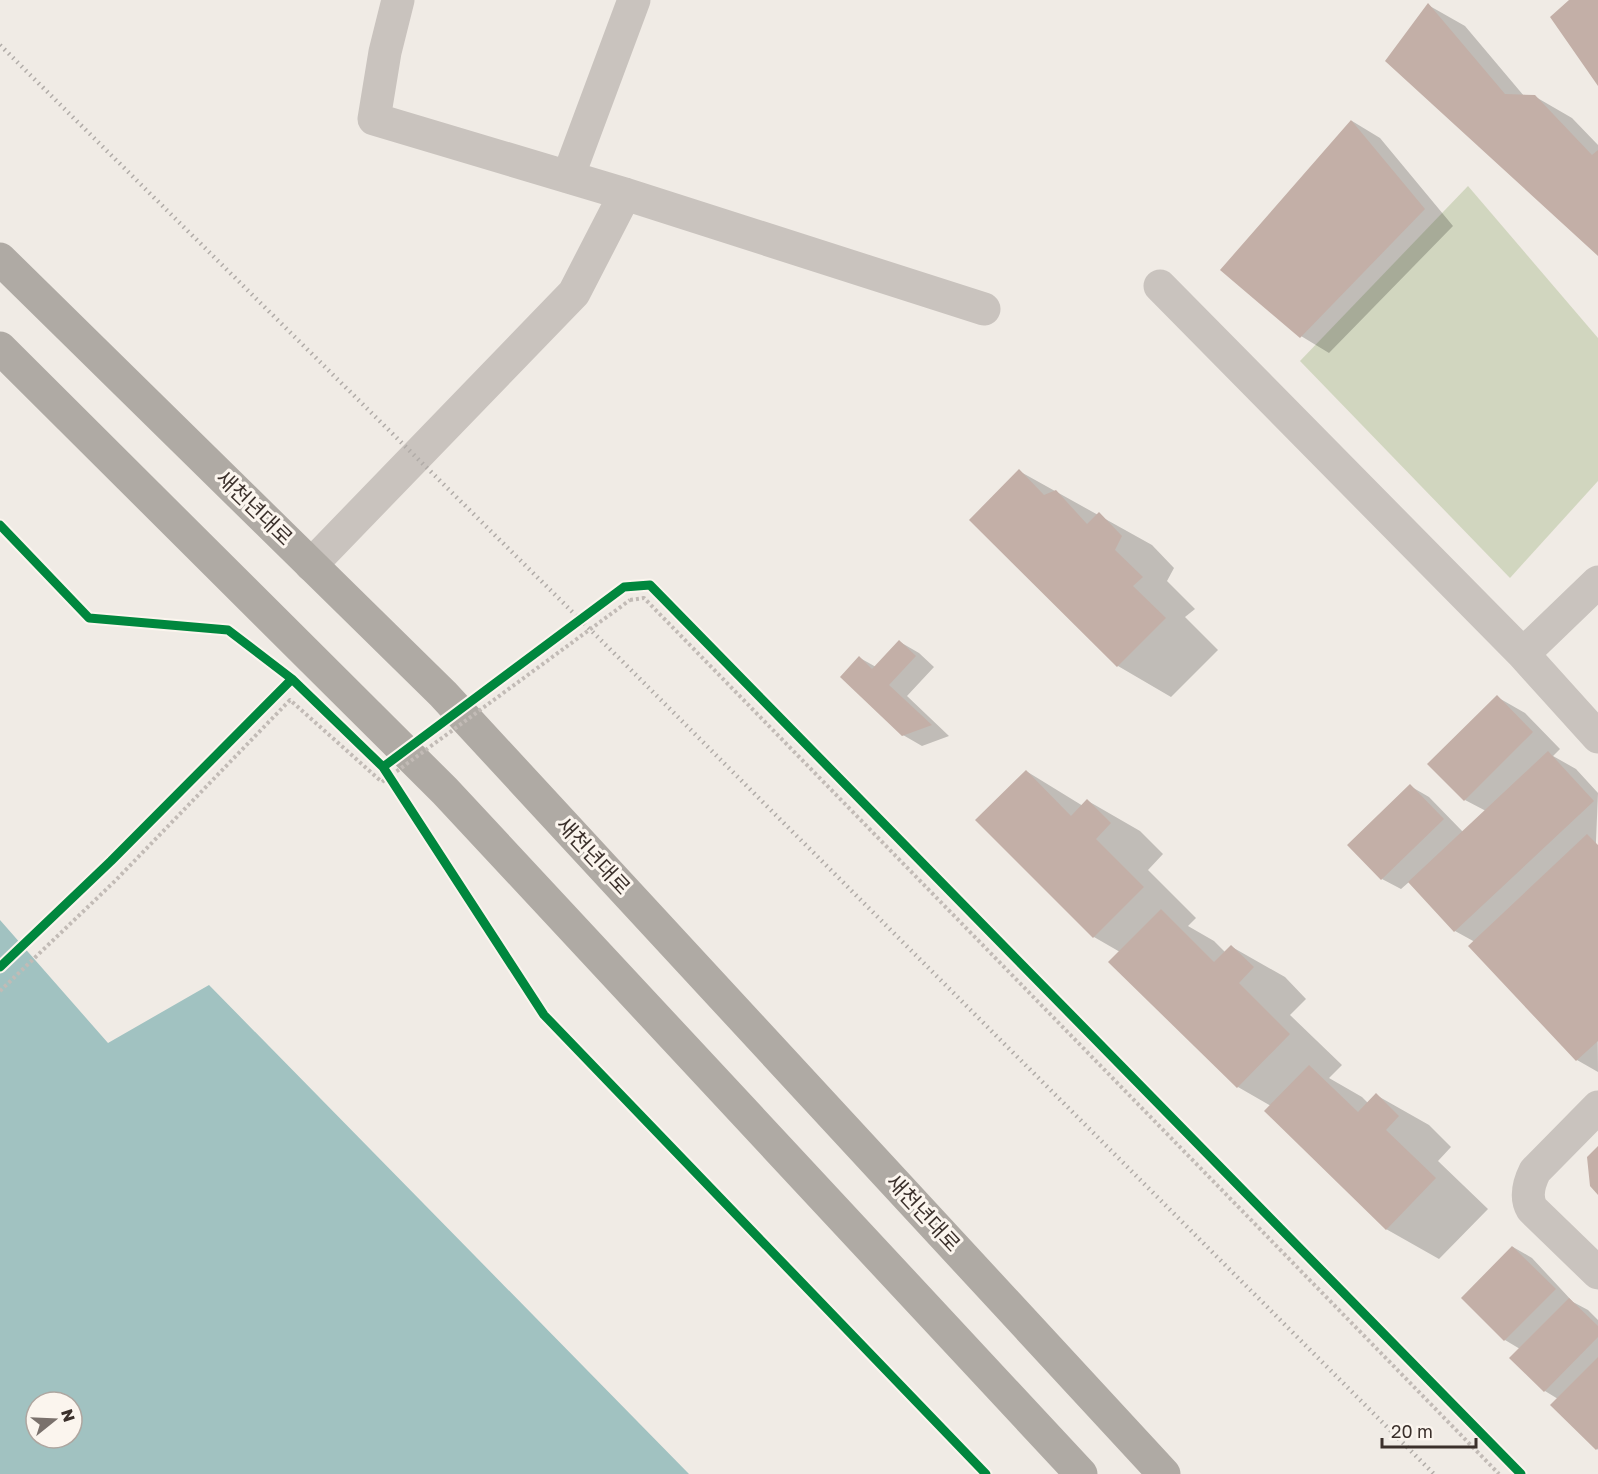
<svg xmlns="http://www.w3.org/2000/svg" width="1598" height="1474" viewBox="0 0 1598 1474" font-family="'Golos Text','Noto Sans KR',sans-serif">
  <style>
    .green { fill: #d1d6bf }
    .water { fill: #a1c2c1; fill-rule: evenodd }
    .shadow { fill: #0003 }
    .building { fill: #c3afa7 }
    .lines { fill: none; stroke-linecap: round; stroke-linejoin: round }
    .path { stroke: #c2bbb6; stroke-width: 4; stroke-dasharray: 3 3; stroke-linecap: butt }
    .minor { stroke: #c9c3be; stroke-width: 33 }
    .highway { stroke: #afaaa4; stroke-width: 33 }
    .rail { stroke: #b1aca8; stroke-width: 4.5; stroke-dasharray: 1.5 4.5; stroke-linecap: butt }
    .path-bridge { stroke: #c2bbb6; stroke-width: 4; stroke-dasharray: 3 3; stroke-linecap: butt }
    .cycleway-casing { stroke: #fbf5ee; stroke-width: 13 }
    .cycleway { stroke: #00873e; stroke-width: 9 }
    .labels { text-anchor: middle; stroke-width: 6; stroke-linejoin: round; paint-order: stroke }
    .street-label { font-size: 21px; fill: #3b302b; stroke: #fbf5ee }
  </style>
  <rect width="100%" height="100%" fill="#f0ebe5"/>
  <path class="green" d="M 1468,186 L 1598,338 L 1598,481 L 1510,578 L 1300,361 Z"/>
  <path class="water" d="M 0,920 L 108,1043 L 209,985 L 689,1474 L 0,1474 ZM 36,1402 L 72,1402 L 72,1438 L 36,1438 Z"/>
  <path class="shadow" d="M 1428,5 L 1465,26 L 1524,96 L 1534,96 L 1572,118 L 1598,145 L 1598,254 Z
    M 1352,121 L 1380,138 L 1453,226 L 1329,353 L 1301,336 Z
    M 1019,471 L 1152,545 L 1174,568 L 1167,581 L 1195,609 L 1185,617 L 1218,650 L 1171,697 L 1118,666 L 971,520 Z
    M 900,642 L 919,653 L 934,667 L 907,696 L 949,736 L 922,746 L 903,735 L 860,658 L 876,667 Z
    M 1497,697 L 1525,713 L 1560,749 L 1553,756 L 1576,769 L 1598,793 L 1596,841 L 1598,1072 L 1577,1060 L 1475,942 L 1455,931 L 1409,882 L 1401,889 L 1382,879 L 1410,786 L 1429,797 L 1463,832 L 1486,811 L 1465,800 Z
    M 1026,771 L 1083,806 L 1088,801 L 1140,831 L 1163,854 L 1148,870 L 1196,918 L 1188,926 L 1214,941 L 1226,953 L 1232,947 L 1285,977 L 1306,999 L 1290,1015 L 1342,1065 L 1329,1078 L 1362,1097 L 1368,1103 L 1376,1095 L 1429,1125 L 1451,1147 L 1438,1161 L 1488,1209 L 1439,1259 L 1386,1229 L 1271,1106 L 1238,1087 L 1120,952 L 1094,937 Z
    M 1513,1247 L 1532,1258 L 1573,1302 L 1588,1310 L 1598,1320 L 1598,1450 L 1558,1399 L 1545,1391 L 1520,1349 L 1505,1340 Z"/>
  <path class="building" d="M 1569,0 L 1598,0 L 1598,86 L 1550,17 Z
    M 1428,3 L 1505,94 L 1535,95 L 1592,155 L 1598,150 L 1598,256 L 1385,61 Z
    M 1351,120 L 1425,209 L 1300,338 L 1220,270 Z
    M 1019,469 L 1044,495 L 1056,490 L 1087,524 L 1099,512 L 1122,536 L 1115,550 L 1143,577 L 1133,586 L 1166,618 L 1117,667 L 969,520 Z
    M 899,640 L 916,656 L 889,685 L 932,725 L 902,736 L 840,677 L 859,656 L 872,669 Z
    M 1497,695 L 1533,732 L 1464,801 L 1427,764 Z
    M 1548,751 L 1594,801 L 1454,932 L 1408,882 Z
    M 1026,770 L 1071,816 L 1087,799 L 1111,823 L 1096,839 L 1144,887 L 1093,938 L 975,820 Z
    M 1410,784 L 1444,819 L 1381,880 L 1347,845 Z
    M 1587,834 L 1598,845 L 1598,1041 L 1576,1061 L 1468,946 Z
    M 1161,909 L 1214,962 L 1231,945 L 1254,967 L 1239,983 L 1290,1034 L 1237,1088 L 1108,962 Z
    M 1309,1065 L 1358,1112 L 1376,1093 L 1399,1116 L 1386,1130 L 1436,1178 L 1386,1230 L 1264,1111 Z
    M 1598,1146 L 1598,1195 L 1590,1186 L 1587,1157 Z
    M 1512,1246 L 1556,1289 L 1504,1341 L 1461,1298 Z
    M 1569,1298 L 1598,1326 L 1598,1337 L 1544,1392 L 1509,1358 Z
    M 1598,1357 L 1598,1448 L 1596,1450 L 1550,1405 Z"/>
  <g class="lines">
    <path class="path" d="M 630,600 L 644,598 L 1499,1474
      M 0,991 L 115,881 L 290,700 L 382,782"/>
    <path class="minor" d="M 398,0 L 385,52 L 374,119 L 625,194 L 984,309
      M 568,177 L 634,0
      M 1160,286 L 1523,654 L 1598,582
      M 311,565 L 574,293 L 625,194
      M 1523,654 L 1598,737
      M 1598,1107 L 1535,1171 C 1529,1183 1525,1197 1532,1209 L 1598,1273"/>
    <path class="highway" d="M 0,259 L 443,694 L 1164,1474
      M 0,348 L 445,791 L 1081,1474"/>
    <path class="rail" d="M 0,45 L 626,665 L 1434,1474"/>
    <path class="path-bridge" d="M 382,782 L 630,600"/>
    <g class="cycleway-casing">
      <path id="cycleway" d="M 0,525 L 89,618 L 228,630 L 292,679 L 383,767 L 544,1015 L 986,1474
        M 383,767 L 624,587 L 650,585 L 1521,1474
        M 0,967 L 111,861 L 292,679"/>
    </g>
    <use href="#cycleway" class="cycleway"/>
  </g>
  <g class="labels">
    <g class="street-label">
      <text transform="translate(254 508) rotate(44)" y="7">새천년대로</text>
      <text transform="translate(593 856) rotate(47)" y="7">새천년대로</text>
      <text transform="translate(923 1213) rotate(47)" y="7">새천년대로</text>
    </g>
  </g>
  <g transform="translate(54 1420) rotate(72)"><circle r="28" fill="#fbf5ee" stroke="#aea6a0" stroke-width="1.5"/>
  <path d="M0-4.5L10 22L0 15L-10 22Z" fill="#7a716c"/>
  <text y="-9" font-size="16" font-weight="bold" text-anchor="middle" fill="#3b302b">N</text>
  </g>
  <path d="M1382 1438v9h94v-9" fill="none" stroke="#3b302b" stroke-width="3"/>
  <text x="1391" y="1438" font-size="18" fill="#3b302b" stroke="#fbf5ee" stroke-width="4.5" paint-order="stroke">20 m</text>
</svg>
